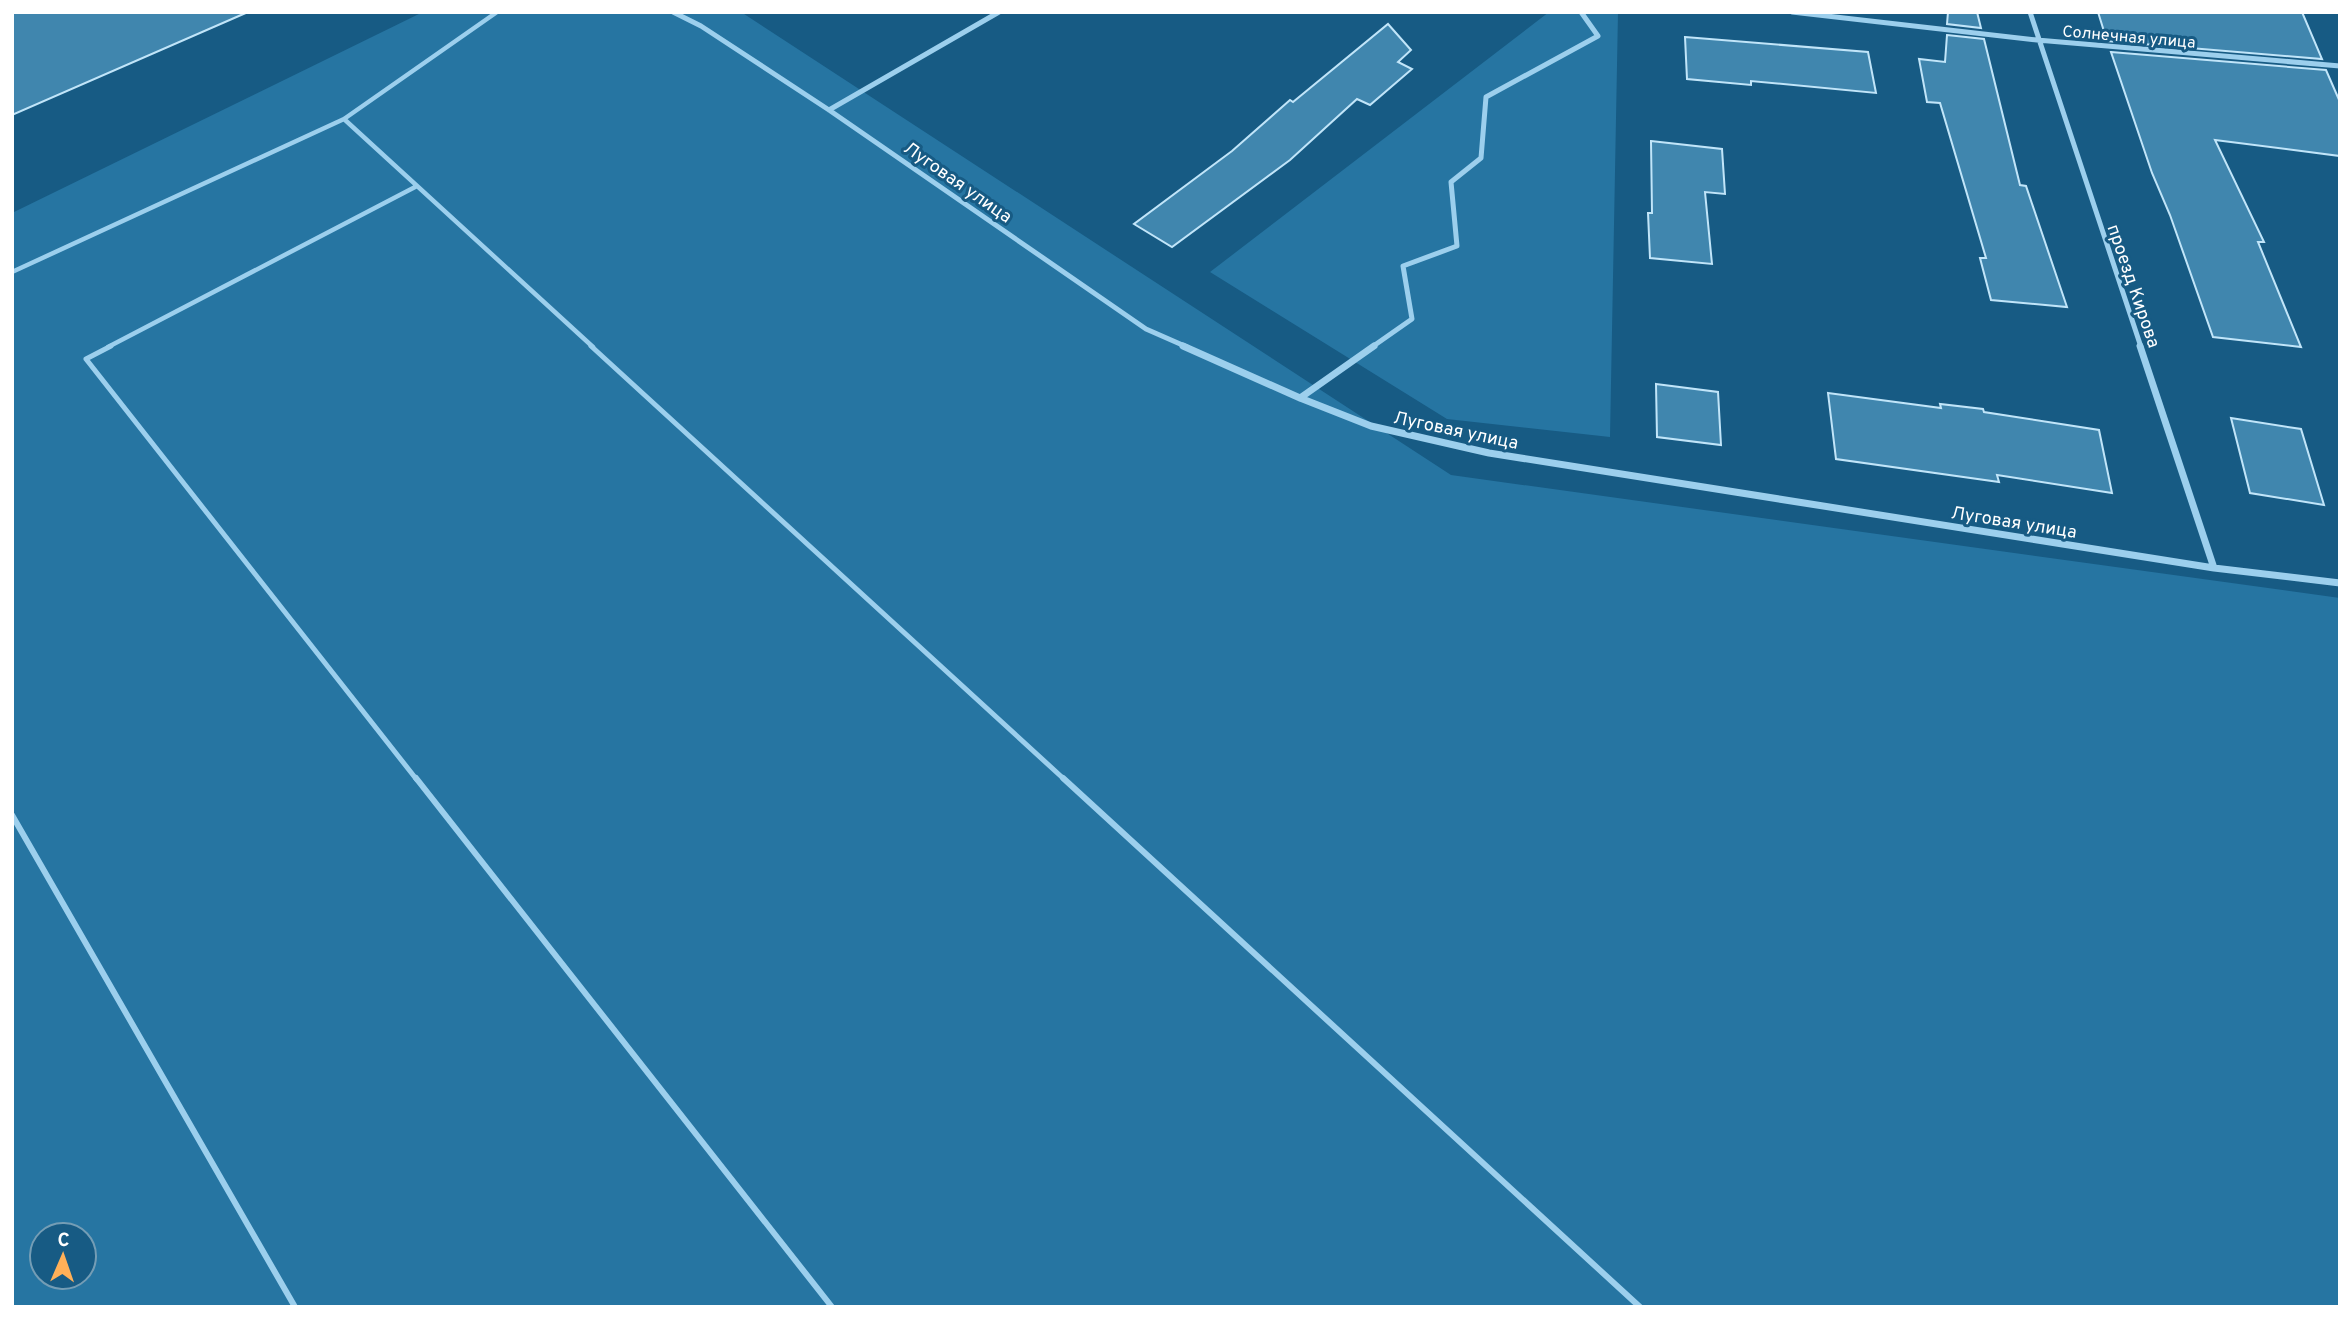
<svg xmlns="http://www.w3.org/2000/svg" width="2352" height="1319" viewBox="0 0 2352 1319" font-family="Overpass,sans-serif">
  <style>
    .green { fill: #2675a2; fill-rule: evenodd }
    .building { fill: #4086ae; stroke: #c1e5f9; stroke-width: 2 }
    .lines { fill: none; stroke-linecap: round; stroke-linejoin: round }
    .service-far2 { stroke: #9ccfed; stroke-width: 4.5 }
    .service-far1 { stroke: #9ccfed; stroke-width: 5 }
    .service { stroke: #9ccfed; stroke-width: 6 }
    .minor-far1 { stroke: #9ccfed; stroke-width: 5 }
    .minor { stroke: #9ccfed; stroke-width: 7 }
    .labels { text-anchor: middle; stroke-width: 6; stroke-linejoin: round; paint-order: stroke }
    .far-street-label { font-size: 16px; fill: #fff; stroke: #175b84 }
    .street-label { font-size: 18px; fill: #fff; stroke: #175b84 }
  </style>
  <rect width="100%" height="100%" fill="#175b84"/>
  <path class="green" d="M 423,12 L 741,12 L 1451,475 L 2340,598 L 2340,1307 L 12,1307 L 12,213 ZM 42,1235 L 84,1235 L 84,1277 L 42,1277 Z
    M 1549,12 L 1618,12 L 1610,437 L 1447,419 L 1210,272 Z"/>
  <path class="building" d="M 12,12 L 248,12 L 12,115 Z
    M 1948,12 L 1977,12 L 1981,28 L 1947,24 Z
    M 2098,12 L 2302,12 L 2322,59 L 2107,41 Z
    M 1388,24 L 1411,50 L 1398,62 L 1412,69 L 1370,105 L 1357,99 L 1290,160 L 1172,247 L 1134,224 L 1232,151 L 1290,100 L 1293,102 Z
    M 1947,35 L 1984,39 L 2020,185 L 2026,186 L 2067,307 L 1991,300 L 1980,258 L 1986,258 L 1940,103 L 1927,102 L 1919,59 L 1945,62 Z
    M 1685,37 L 1868,52 L 1876,93 L 1751,81 L 1751,85 L 1687,79 Z
    M 2111,52 L 2326,70 L 2340,102 L 2340,156 L 2215,140 L 2264,242 L 2258,242 L 2301,347 L 2213,337 L 2170,215 L 2152,173 Z
    M 1651,141 L 1722,149 L 1725,194 L 1705,192 L 1712,264 L 1650,258 L 1648,213 L 1652,213 Z
    M 1656,384 L 1718,392 L 1721,445 L 1657,437 Z
    M 1828,393 L 1941,408 L 1940,404 L 1983,409 L 1984,412 L 2099,430 L 2112,493 L 1997,475 L 1999,482 L 1836,459 Z
    M 2231,418 L 2301,429 L 2324,505 L 2250,493 Z"/>
  <g class="lines">
    <path class="service-far2" d="M 344,119 L 593,347
      M 12,272 L 344,119 L 497,12
      M 108,347 L 417,186"/>
    <path class="service-far1" d="M 111,346 L 86,359 L 417,780
      M 591,346 L 1065,780"/>
    <path class="service" d="M 416,778 L 832,1307
      M 1063,778 L 1640,1307
      M 12,815 L 295,1307"/>
    <path class="minor-far1" d="M 673,12 L 701,26 L 829,110 L 1146,329 L 1187,347
      M 1792,12 L 2037,40 L 2340,66
      M 2030,12 L 2141,347
      M 829,110 L 999,12
      M 1372,347 L 1412,319 L 1403,266 L 1457,246 L 1451,182 L 1481,158 L 1486,97 L 1598,36 L 1581,12"/>
    <path class="minor" d="M 1183,346 L 1300,398 L 1371,426 L 1489,453 L 2214,568 L 2340,583
      M 2140,346 L 2214,568
      M 1300,398 L 1374,346"/>
  </g>
  <g class="labels">
    <g class="far-street-label">
      <text transform="translate(2129 36) rotate(5)" y="6">Солнечная улица</text>
    </g>
    <g class="street-label">
      <text transform="translate(958 182) rotate(35)" y="6">Луговая улица</text>
      <text transform="translate(2134 286) rotate(71)" y="6">проезд Кирова</text>
      <text transform="translate(1456 430) rotate(12)" y="6">Луговая улица</text>
      <text transform="translate(2014 522) rotate(9)" y="6">Луговая улица</text>
    </g>
  </g>
  <rect width="2352" height="1319" fill="none" stroke="#ffffff" stroke-width="28"/>
  <g transform="translate(63 1256) rotate(2)"><circle r="33" fill="#175b84" stroke="#749db5" stroke-width="2"/>
  <path d="M0-5L12 26L0 18L-12 26Z" fill="#ffb058"/>
  <text y="-10" font-size="19" font-weight="bold" text-anchor="middle" fill="#ffffff">С</text>
  </g>
</svg>
